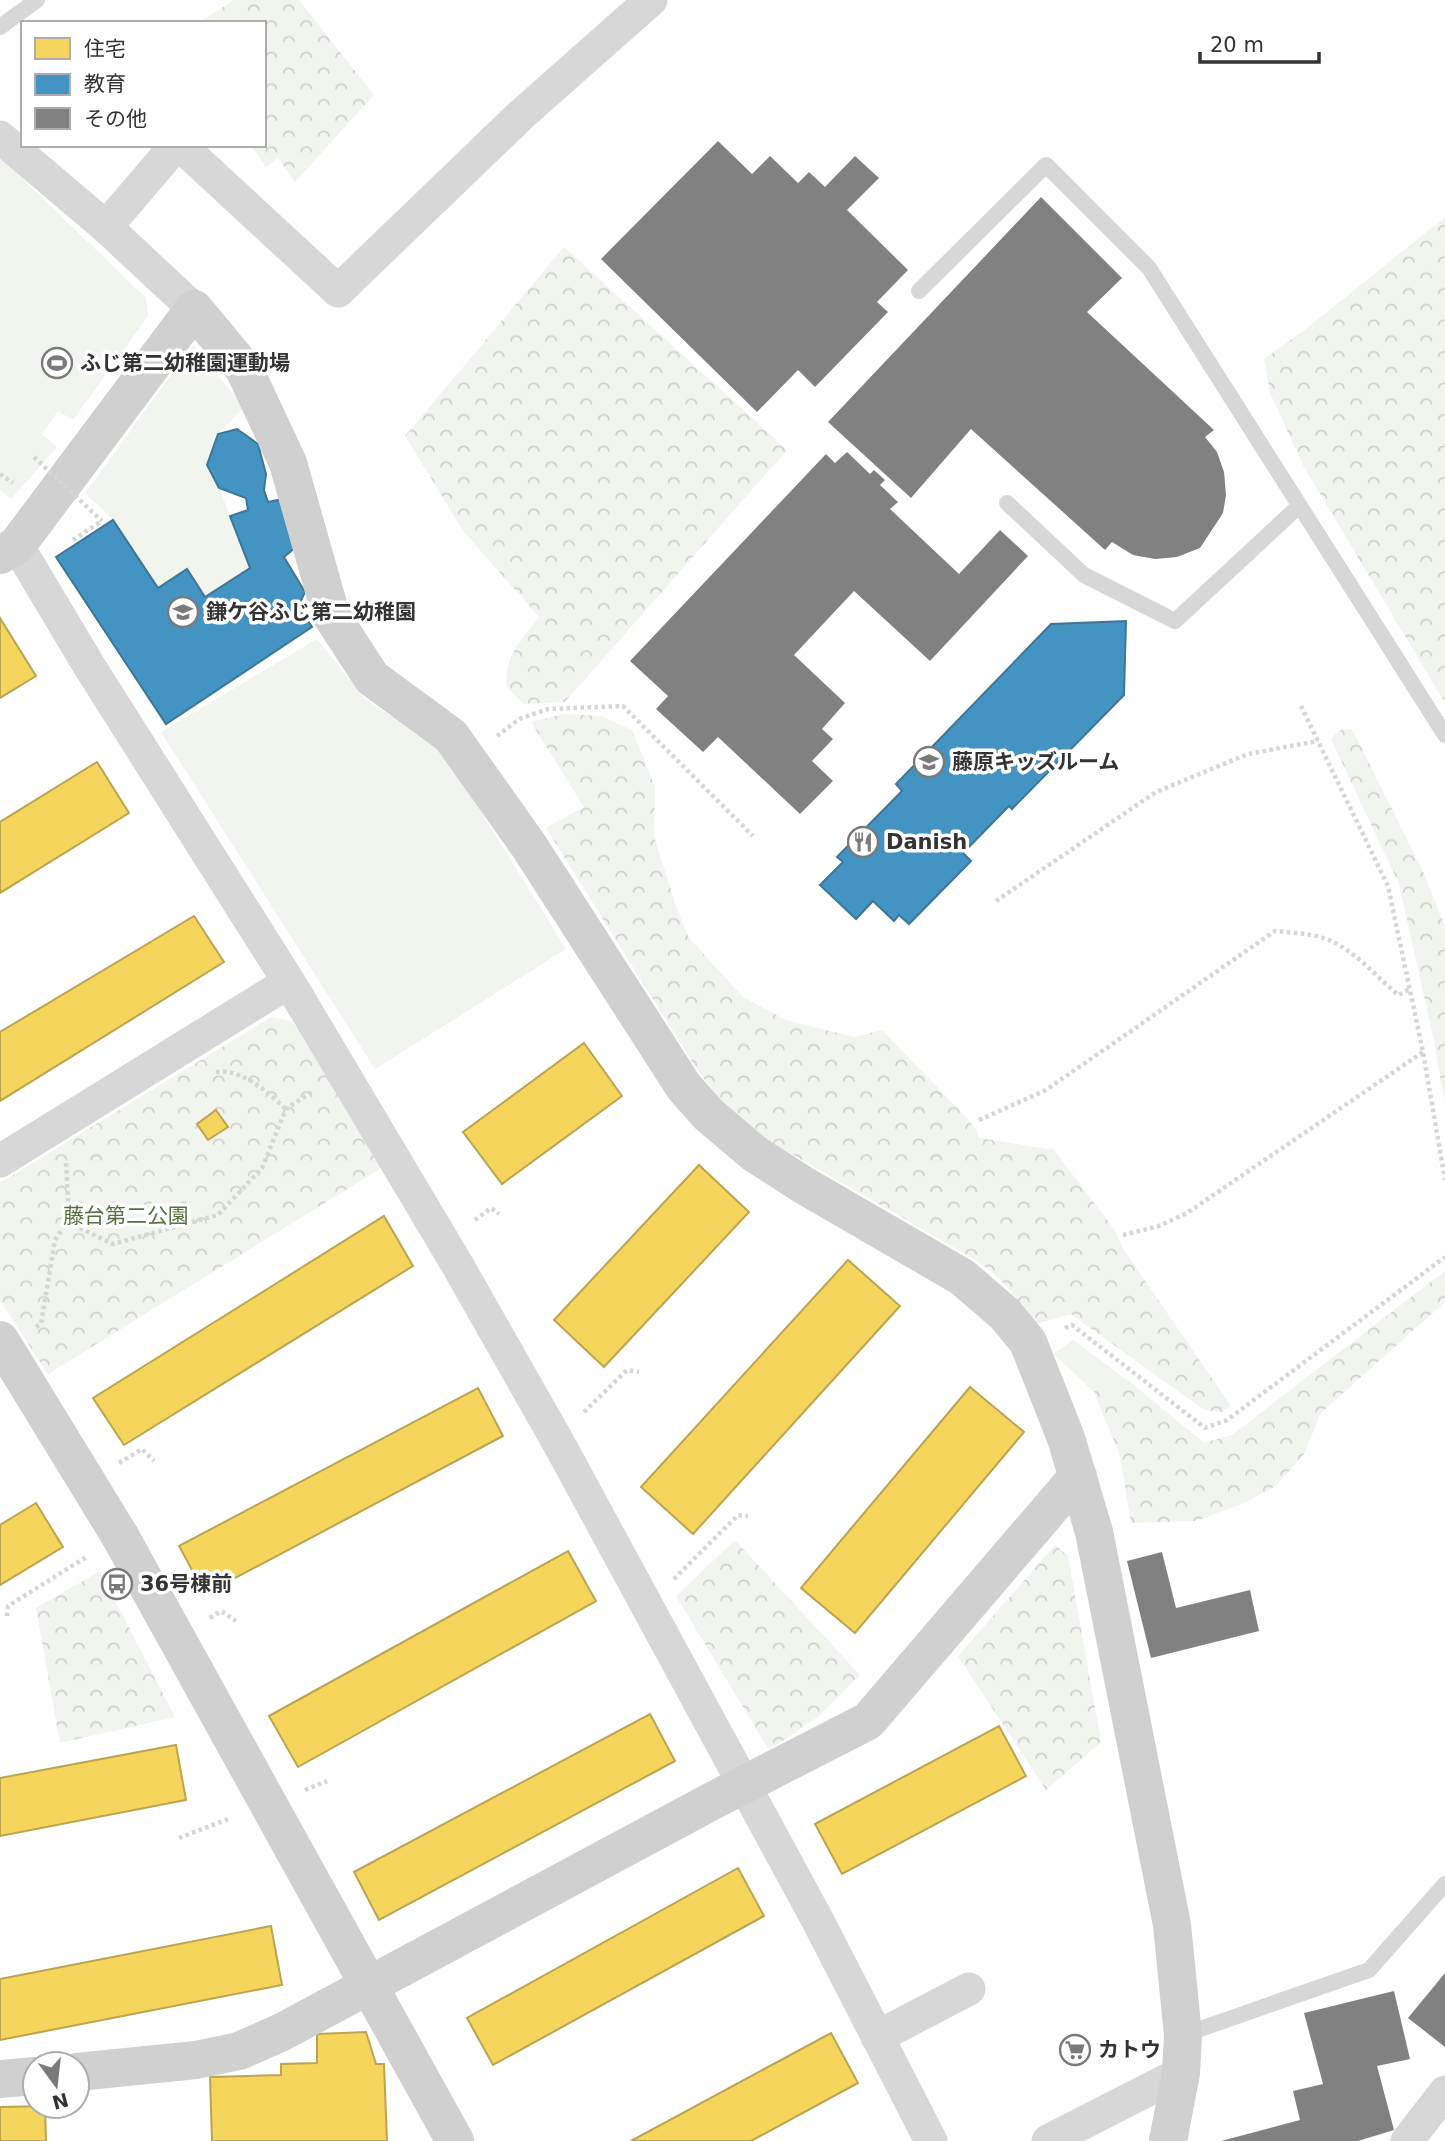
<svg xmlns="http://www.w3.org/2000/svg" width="1445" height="2141" viewBox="0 0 1445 2141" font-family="'DejaVu Sans','Noto Sans JP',sans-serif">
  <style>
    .grass { fill: #f1f5ed }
    .forest { fill: url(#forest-crowns) }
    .homes { fill: #f6d55c; stroke: #bca450; stroke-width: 2 }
    .schools { fill: #4393c3; stroke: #3e7698; stroke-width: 2 }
    .building { fill: #818181 }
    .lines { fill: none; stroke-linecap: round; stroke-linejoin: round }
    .path { stroke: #d6d6d6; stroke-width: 4.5; stroke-dasharray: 3.5 3.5; stroke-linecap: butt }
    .lane { stroke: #d7d7d7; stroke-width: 16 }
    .street { stroke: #d7d7d7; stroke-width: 33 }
    .secondary { stroke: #d0d0d0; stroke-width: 38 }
    .path-bridge { stroke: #d6d6d6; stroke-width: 4.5; stroke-dasharray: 3.5 3.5; stroke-linecap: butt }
    .labels { text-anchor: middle; stroke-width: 7; stroke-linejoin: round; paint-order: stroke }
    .poi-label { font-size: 21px; font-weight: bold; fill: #333; stroke: #fff; text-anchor: start }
    .park-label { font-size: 21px; fill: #56703f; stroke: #fff }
  </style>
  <defs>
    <pattern id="forest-crowns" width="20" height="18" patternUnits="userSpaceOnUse" patternTransform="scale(1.75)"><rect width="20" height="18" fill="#f1f5ed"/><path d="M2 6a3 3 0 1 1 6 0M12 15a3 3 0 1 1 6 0" fill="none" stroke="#cfd2cc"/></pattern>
  </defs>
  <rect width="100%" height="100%" fill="#fff"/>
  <path class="grass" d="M 0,160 L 3,160 L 146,298 L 148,316 L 73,420 L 58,411 L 42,434 L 57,447 L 11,499 L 0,490 Z
    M 193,345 L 244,407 L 218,434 L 208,465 L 219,488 L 250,568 L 205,597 L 187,570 L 158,588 L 113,520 L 85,493 Z
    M 317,639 L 365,699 L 443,750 L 566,949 L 375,1069 L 161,732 Z
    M 1073,1340 L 1134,1385 L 1123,1387 L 1100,1385 L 1094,1392 L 1054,1354 Z"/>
  <path class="forest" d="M 234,0 L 299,0 L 374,95 L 295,182 L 278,158 L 266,167 L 251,145 L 264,145 L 264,23 L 198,23 Z
    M 1445,217 L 1445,703 L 1304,467 L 1270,393 L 1264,359 L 1307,328 Z
    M 564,247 L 787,450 L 565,702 L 524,704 L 506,686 C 506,652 521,642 539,617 L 464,532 L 405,436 Z
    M 564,714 L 601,716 L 632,730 L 655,787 L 654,836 L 675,904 L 689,938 L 743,997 L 786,1020 L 854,1037 L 882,1030 L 966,1117 L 977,1131 L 979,1138 L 1054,1150 L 1114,1229 L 1124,1250 L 1231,1406 L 1222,1412 L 1204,1410 L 1071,1314 L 1032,1325 C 1017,1294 1002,1279 974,1259 L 762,1137 L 724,1105 L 696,1068 L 546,828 L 584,807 L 531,722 Z
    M 1352,729 L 1422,869 L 1445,926 L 1445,1105 L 1434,1041 L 1399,884 L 1331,739 L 1340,730 Z
    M 271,1017 L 292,1021 L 383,1167 L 48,1374 L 0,1301 L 0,1183 Z
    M 1445,1271 L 1445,1302 L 1321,1413 L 1304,1454 L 1276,1486 L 1249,1501 L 1196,1521 L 1131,1523 L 1120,1456 L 1094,1392 L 1100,1385 L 1123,1387 L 1134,1385 L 1204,1443 L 1232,1435 Z
    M 735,1540 L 860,1675 L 818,1717 L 769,1750 L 676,1596 Z
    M 1055,1545 L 1068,1556 L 1101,1742 L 1046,1790 L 958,1656 Z
    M 100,1571 L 175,1717 L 60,1743 L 36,1608 Z"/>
  <path class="homes" d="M 0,618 L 36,676 L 0,698 Z
    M 97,762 L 129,813 L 0,893 L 0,822 Z
    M 194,916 L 224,962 L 0,1101 L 0,1032 Z
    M 584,1043 L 622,1096 L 502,1184 L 463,1132 Z
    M 216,1110 L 228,1127 L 208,1140 L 197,1124 Z
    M 699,1165 L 749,1212 L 604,1367 L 554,1320 Z
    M 384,1216 L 413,1266 L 124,1445 L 93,1398 Z
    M 848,1260 L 900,1306 L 693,1534 L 641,1487 Z
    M 970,1387 L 1024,1432 L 855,1633 L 801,1588 Z
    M 478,1388 L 503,1436 L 205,1594 L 179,1546 Z
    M 36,1503 L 63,1547 L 0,1585 L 0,1525 Z
    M 568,1551 L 596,1601 L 298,1767 L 269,1716 Z
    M 650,1714 L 675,1761 L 379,1920 L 354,1872 Z
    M 999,1726 L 1026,1776 L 842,1874 L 815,1824 Z
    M 176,1745 L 186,1800 L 0,1836 L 0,1778 Z
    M 738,1868 L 764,1916 L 493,2065 L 467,2018 Z
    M 271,1926 L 282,1985 L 0,2040 L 0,1979 Z
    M 366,2032 L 376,2064 L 384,2064 L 387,2141 L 212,2141 L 210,2077 L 281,2075 L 281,2064 L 317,2063 L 317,2034 Z
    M 831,2033 L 858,2083 L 751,2141 L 631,2141 Z
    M 45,2106 L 46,2141 L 0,2141 L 0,2107 Z"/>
  <path class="schools" d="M 237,429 L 258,444 L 266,474 L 264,490 L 268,502 L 283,499 L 296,547 L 284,557 L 305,592 L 299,605 L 312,627 L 166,724 L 56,557 L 113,520 L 158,588 L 187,569 L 205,597 L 250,568 L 230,516 L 248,510 L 246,498 L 219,488 L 207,465 L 218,434 Z
    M 1126,621 L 1124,695 L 1012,809 L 1009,806 L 963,853 L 971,861 L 909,924 L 899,915 L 894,921 L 873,901 L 856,919 L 820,885 L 843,862 L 837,857 L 902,791 L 896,784 L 1051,624 Z"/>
  <path class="building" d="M 718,141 L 752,174 L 770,156 L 798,183 L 809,172 L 825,187 L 855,156 L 879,178 L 847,210 L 908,270 L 877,302 L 888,312 L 815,387 L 798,370 L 757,412 L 601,259 Z
    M 1041,197 L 1122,278 L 1087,312 L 1214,430 L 1205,437 L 1217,452 L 1224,472 L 1226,495 L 1223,513 L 1200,548 L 1177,557 L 1155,559 L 1133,555 L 1112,542 L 1105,550 L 971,429 L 911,498 L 828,422 Z
    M 847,452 L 870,474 L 874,470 L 885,480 L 880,485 L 898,502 L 890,509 L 959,574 L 1000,530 L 1028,556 L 930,661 L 854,591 L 794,655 L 845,703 L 822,729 L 833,739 L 812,761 L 833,781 L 800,814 L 718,737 L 703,752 L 656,709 L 668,696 L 630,661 L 826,454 L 835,463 Z
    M 1162,1552 L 1176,1608 L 1250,1590 L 1259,1631 L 1151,1658 L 1127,1561 Z
    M 1445,1973 L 1445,2047 L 1408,2018 Z
    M 1394,1991 L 1410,2059 L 1377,2066 L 1394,2130 L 1358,2141 L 1221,2141 L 1300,2120 L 1293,2091 L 1323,2084 L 1304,2013 Z"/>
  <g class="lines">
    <path class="path" d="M 0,474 L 13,483
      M 73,540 L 102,521
      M 1301,706 L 1388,886 L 1423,1052 L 1445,1180
      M 497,736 L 519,719 L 548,709 L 623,706 L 753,836
      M 996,901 L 1156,792 L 1248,754 L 1318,741
      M 216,1072 C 242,1068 268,1093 286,1109
      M 979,1120 L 1046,1090 L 1275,931 C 1293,933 1312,933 1329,940 C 1355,951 1377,977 1398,995 L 1410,989
      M 475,1220 L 491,1208 L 499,1214
      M 67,1222 L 113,1244 L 218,1215 L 262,1168 L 286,1109 L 313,1091
      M 1123,1235 L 1159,1226 L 1187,1213 L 1423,1052
      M 36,1327 L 41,1324 L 55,1240 L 67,1222 L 68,1199 L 66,1162
      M 1065,1328 L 1072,1325 L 1205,1428 L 1227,1420 L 1445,1257
      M 584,1412 L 627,1370 L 639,1372
      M 119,1463 L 142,1449 L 154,1461
      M 674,1579 L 738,1515 L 748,1516
      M 7,1616 L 8,1606 L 88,1556
      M 210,1618 L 221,1611 L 236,1621
      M 305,1790 L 327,1781
      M 179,1838 L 231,1818"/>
    <path class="lane" d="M 0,27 L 37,0
      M 919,291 L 1046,165 L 1149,268 L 1445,735
      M 1007,503 L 1084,575 L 1175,621 L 1299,506
      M 1183,2035 L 1369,1970 L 1445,1884"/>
    <path class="street" d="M 0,137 L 106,227 L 194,309
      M 180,145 L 338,291 L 521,115 L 651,0
      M 106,227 L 176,145
      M 17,545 L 88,664 L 289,982 L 458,1266 L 558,1442 L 818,1921 L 931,2141
      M 0,1161 L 289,982
      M 877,2037 L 969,1989
      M 1048,2141 L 1181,2073
      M 1407,2141 L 1445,2092"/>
    <path class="secondary" d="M 0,555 L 17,545 L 194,309 L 244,369 L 288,463 L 331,615 L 372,678 L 451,736 L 529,846 L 684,1087 L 709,1115 L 755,1154 L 805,1186 L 962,1277 L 1005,1314 L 1028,1342 L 1066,1438 L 1094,1532 L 1172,1925 L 1183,2035 L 1181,2073 L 1168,2141
      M 0,1340 L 120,1536 L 455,2141
      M 77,2072 L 196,2060 L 239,2051 L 282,2032 L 716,1799 L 868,1721 L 1078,1476
      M 0,2079 L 35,2076"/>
    <path class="path-bridge" d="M 34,457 L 102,521"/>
  </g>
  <defs>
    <g id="stadium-ring" transform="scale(1.575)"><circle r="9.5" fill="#fff" stroke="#7a7a7a" stroke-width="1.5"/><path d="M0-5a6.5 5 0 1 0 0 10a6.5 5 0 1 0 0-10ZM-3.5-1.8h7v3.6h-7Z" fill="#7a7a7a"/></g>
    <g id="school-ring" transform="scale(1.575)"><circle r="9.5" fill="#fff" stroke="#7a7a7a" stroke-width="1.5"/><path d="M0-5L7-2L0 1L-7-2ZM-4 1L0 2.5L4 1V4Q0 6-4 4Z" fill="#7a7a7a"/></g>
    <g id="restaurant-ring" transform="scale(1.575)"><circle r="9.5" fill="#fff" stroke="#7a7a7a" stroke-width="1.5"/><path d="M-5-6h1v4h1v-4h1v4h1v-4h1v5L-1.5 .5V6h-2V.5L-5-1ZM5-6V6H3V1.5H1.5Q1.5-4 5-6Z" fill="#7a7a7a"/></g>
    <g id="bus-ring" transform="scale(1.575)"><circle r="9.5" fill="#fff" stroke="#7a7a7a" stroke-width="1.5"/><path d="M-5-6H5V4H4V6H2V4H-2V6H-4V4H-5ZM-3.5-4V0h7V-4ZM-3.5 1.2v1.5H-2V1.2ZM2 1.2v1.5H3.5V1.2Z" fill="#7a7a7a"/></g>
    <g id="supermarket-ring" transform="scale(1.575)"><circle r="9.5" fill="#fff" stroke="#7a7a7a" stroke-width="1.5"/><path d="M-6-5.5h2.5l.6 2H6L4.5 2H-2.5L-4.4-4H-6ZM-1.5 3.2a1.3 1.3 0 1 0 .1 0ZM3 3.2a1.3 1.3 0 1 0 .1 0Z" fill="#7a7a7a"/></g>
  </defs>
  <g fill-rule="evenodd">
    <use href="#stadium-ring" x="57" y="363"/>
    <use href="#school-ring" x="183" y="612"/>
    <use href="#school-ring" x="929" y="762"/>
    <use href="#restaurant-ring" x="863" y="842"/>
    <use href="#bus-ring" x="117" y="1584"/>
    <use href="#supermarket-ring" x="1075" y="2050"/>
  </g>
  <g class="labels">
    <g class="poi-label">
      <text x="80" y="370">ふじ第二幼稚園運動場</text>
      <text x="206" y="619">鎌ケ谷ふじ第二幼稚園</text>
      <text x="952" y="769">藤原キッズルーム</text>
      <text x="886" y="849">Danish</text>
      <text x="140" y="1591">36号棟前</text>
      <text x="1098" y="2057">カトウ</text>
    </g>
    <g class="park-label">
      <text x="126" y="1223">藤台第二公園</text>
    </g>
  </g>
  <rect x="21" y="21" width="245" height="126" fill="#ffffff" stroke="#adadad" stroke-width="2"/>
  <rect x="35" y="38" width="35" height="21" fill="#f6d55c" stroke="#adadad" stroke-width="2"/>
  <text x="84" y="56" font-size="21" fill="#333333">住宅</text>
  <rect x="35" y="74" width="35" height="21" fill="#4393c3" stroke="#adadad" stroke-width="2"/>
  <text x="84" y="91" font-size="21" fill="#333333">教育</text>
  <rect x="35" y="108" width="35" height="21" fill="#818181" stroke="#adadad" stroke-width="2"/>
  <text x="84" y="126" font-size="21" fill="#333333">その他</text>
  <g transform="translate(56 2085) rotate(165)"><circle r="33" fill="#ffffff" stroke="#adadad" stroke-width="2"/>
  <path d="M0-5L12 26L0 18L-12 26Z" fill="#7a7a7a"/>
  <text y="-10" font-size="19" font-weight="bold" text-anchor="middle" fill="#333333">N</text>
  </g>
  <path d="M1200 52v10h119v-10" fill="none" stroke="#333333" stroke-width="3.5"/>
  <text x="1210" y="52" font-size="21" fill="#333333" stroke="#ffffff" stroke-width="5" paint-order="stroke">20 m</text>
</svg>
